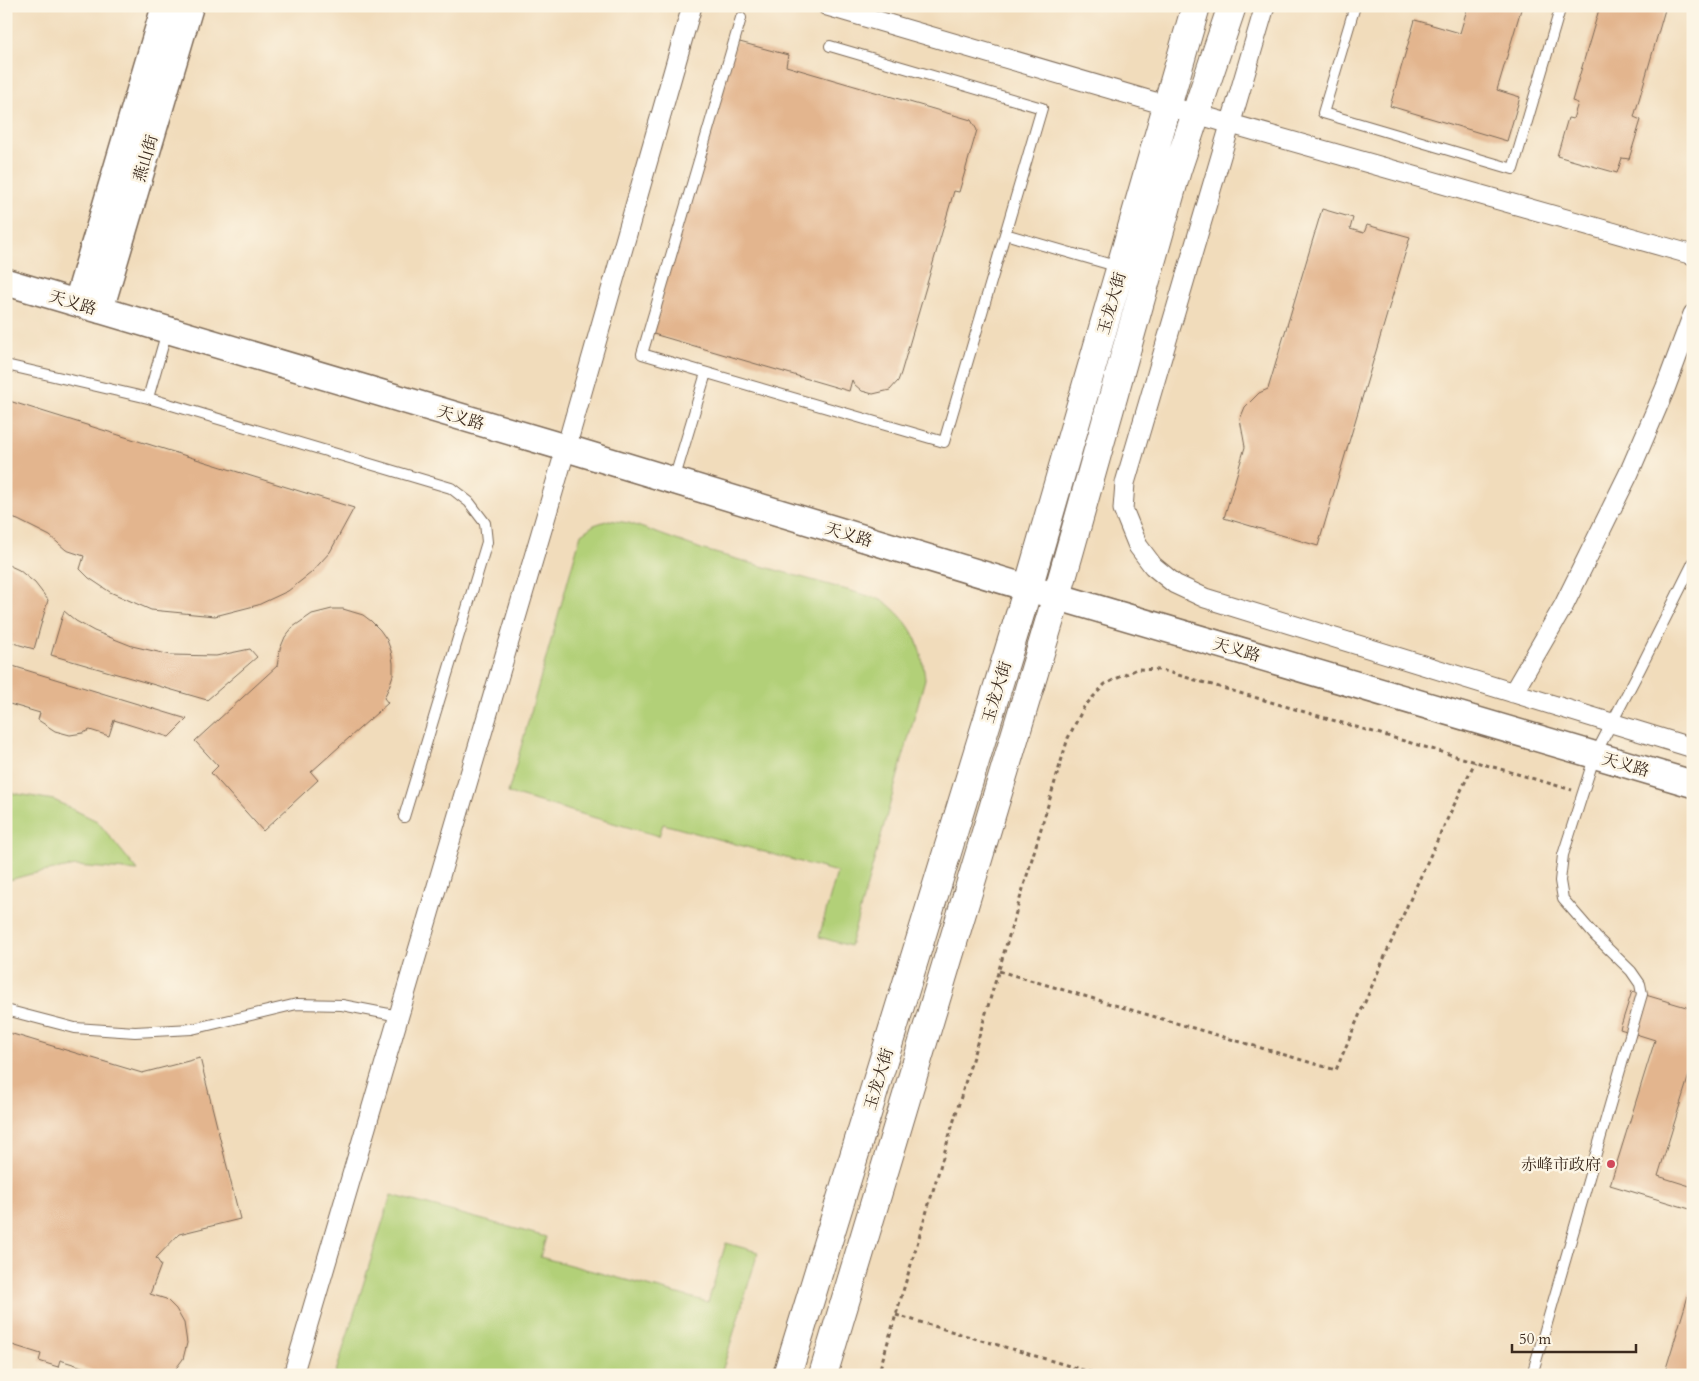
<svg xmlns="http://www.w3.org/2000/svg" width="1699" height="1381" viewBox="0 0 1699 1381" font-family="Cardo,'Noto Serif SC',serif">
  <style>
    .green { fill: #b2d078; stroke: #767d4b }
    .building { fill: #e3b58e }
    .lines { fill: none; stroke-linecap: round; stroke-linejoin: round }
    .lane-casing { stroke: #7b6855; stroke-width: 12 }
    .street-casing { stroke: #7b6855; stroke-width: 21 }
    .secondary-casing { stroke: #7b6855; stroke-width: 29 }
    .primary-casing { stroke: #7b6855; stroke-width: 30 }
    .path { stroke: #7b6855; stroke-width: 3; stroke-dasharray: 4 4; stroke-linecap: butt }
    .lane { stroke: #fff; stroke-width: 10 }
    .street { stroke: #fff; stroke-width: 19 }
    .secondary { stroke: #fff; stroke-width: 26 }
    .primary { stroke: #fff; stroke-width: 28 }
    .poi-dot { fill: #d1495b; stroke: #fcf5e5; stroke-width: 2 }
    .labels { text-anchor: middle; stroke-width: 5; stroke-linejoin: round; paint-order: stroke }
    .street-label { font-size: 16px; fill: #3b2a1e; stroke: #fcf5e5 }
    .poi-label { font-size: 16px; fill: #3b2a1e; stroke: #fcf5e5; text-anchor: end }
  </style>
  <rect width="100%" height="100%" fill="#fcf5e5"/>
  <filter id="ink" filterUnits="userSpaceOnUse"><feTurbulence type="fractalNoise" baseFrequency=".02" numOctaves="2"/><feDisplacementMap in="SourceGraphic" scale="10" xChannelSelector="R" yChannelSelector="G"/><feConvolveMatrix kernelMatrix="1 2 1 2 8 2 1 2 1" color-interpolation-filters="sRGB"/></filter>
  <filter id="wash" filterUnits="userSpaceOnUse"><feTurbulence type="fractalNoise" baseFrequency=".0096" numOctaves="4" result="noise"/><feDisplacementMap in="SourceGraphic" scale="20" xChannelSelector="R" yChannelSelector="G"/><feGaussianBlur stdDeviation="1.12" result="paint"/><feColorMatrix in="noise" values="0 0 0 0 0 0 0 0 0 0 0 0 0 0 0 0 0 1.4 0 .05"/><feComposite in="paint" operator="in"/></filter>
  <g filter="url(#wash)">
    <rect width="100%" height="100%" fill="#f1dcbb"/>
    <path class="green" d="M 609,520 L 629,523 L 704,550 L 883,600 C 912,624 921,641 925,679 L 850,946 L 819,937 L 837,872 L 663,824 L 659,836 L 508,793 L 581,534 L 594,525 Z
      M 6,792 L 54,800 L 97,821 L 138,871 L 76,866 L 31,874 L 6,881 Z
      M 391,1195 L 546,1237 L 540,1257 L 708,1302 L 726,1243 L 758,1252 L 721,1375 L 335,1375 Z"/>
    <g id="blocks">
      <path class="building" d="M 1468,6 L 1522,6 L 1497,90 L 1520,97 L 1507,141 L 1390,106 L 1415,20 L 1460,33 Z
        M 1600,6 L 1666,6 L 1634,117 L 1641,120 L 1629,159 L 1622,158 L 1617,173 L 1557,156 L 1568,118 L 1573,119 L 1578,103 L 1572,101 Z
        M 736,41 L 788,55 L 786,66 L 971,120 L 977,130 L 959,192 L 954,191 L 901,373 L 898,381 L 890,390 L 873,394 L 862,391 L 854,384 L 852,380 L 849,391 L 650,333 Z
        M 1322,209 L 1353,218 L 1350,229 L 1364,233 L 1367,225 L 1410,237 L 1318,546 L 1224,518 L 1245,447 L 1240,419 L 1245,407 L 1259,393 L 1268,389 Z
        M 6,400 L 354,508 L 330,552 L 311,573 L 288,591 L 258,605 L 215,616 L 151,610 L 110,592 L 89,578 L 80,569 L 84,556 L 66,550 L 50,536 L 18,520 L 6,516 Z
        M 6,564 L 19,570 L 35,583 L 48,600 L 34,649 L 6,641 Z
        M 332,609 L 343,609 L 363,615 L 371,621 L 380,630 L 387,640 L 391,651 L 393,663 L 393,675 L 389,687 L 384,698 L 388,703 L 311,772 L 318,780 L 263,831 L 211,773 L 218,766 L 195,741 L 277,666 L 280,649 L 285,637 L 293,627 L 312,614 Z
        M 64,611 L 76,621 L 94,631 L 132,646 L 171,655 L 216,656 L 250,649 L 257,657 L 207,700 L 51,655 Z
        M 6,664 L 187,719 L 169,737 L 114,720 L 109,736 L 90,730 L 83,733 L 70,735 L 55,731 L 38,720 L 40,713 L 6,703 Z
        M 1632,991 L 1693,1009 L 1693,1062 L 1658,1176 L 1693,1187 L 1693,1210 L 1610,1185 L 1655,1040 L 1620,1029 Z
        M 6,1032 L 142,1073 L 200,1058 L 240,1219 L 179,1234 L 156,1258 L 161,1265 L 150,1294 L 166,1299 L 176,1309 L 184,1323 L 187,1343 L 183,1359 L 171,1375 L 99,1375 L 89,1369 L 60,1360 L 58,1367 L 39,1361 L 41,1354 L 6,1343 Z
        M 1692,1283 L 1693,1375 L 1664,1375 Z"/>
    </g>
  </g>
  <g filter="url(#ink)">
    <use href="#blocks" fill-opacity="0" stroke="#7b6855" stroke-width="1"/>
    <g class="lines">
      <g class="lane-casing">
        <path id="lane" d="M 1355,6 L 1323,113 L 1513,169 L 1561,6
          M 741,18 L 642,354 L 944,442 L 1042,108 L 830,46
          M 1005,234 L 1119,267
          M 6,365 L 148,398 L 451,488 L 469,502 L 485,523 L 487,542 L 404,817
          M 148,398 L 167,331
          M 674,480 L 706,373
          M 6,1010 L 75,1028 L 135,1032 L 192,1029 L 297,1004 L 342,1005 L 399,1016
          M 1532,1375 L 1642,994 L 1640,984 L 1631,971 L 1596,937 L 1563,899 L 1560,881 L 1563,855 L 1595,755 L 1640,669 L 1693,563"/>
      </g>
      <g class="street-casing">
        <path id="street" d="M 827,6 L 1196,114 L 1693,255
          M 1265,6 L 1125,483 L 1123,509 L 1138,546 L 1153,566 L 1175,584 L 1205,598 L 1693,748
          M 1513,693 L 1564,605 L 1629,473 L 1665,389 L 1693,314
          M 293,1375 L 566,448 L 692,6"/>
      </g>
      <g class="secondary-casing">
        <path id="secondary" d="M 6,282 L 566,448 L 1028,588 L 1693,784
          M 77,303 L 165,6
          M 100,310 L 190,6"/>
      </g>
      <g class="primary-casing">
        <path id="primary" d="M 787,1375 L 1028,588 L 1196,6
          M 823,1375 L 1057,596 L 1177,170 L 1232,6"/>
      </g>
      <path class="path" d="M 999,971 L 1336,1070 C 1380,966 1425,863 1475,762
        M 896,1315 L 1100,1375
        M 878,1375 L 1068,738 L 1084,707 L 1105,684 L 1137,669 L 1161,670 L 1572,790"/>
      <use href="#lane" class="lane"/>
      <use href="#street" class="street"/>
      <use href="#secondary" class="secondary"/>
      <use href="#primary" class="primary"/>
    </g>
  </g>
  <circle class="poi-dot" cx="1611" cy="1164" r="5"/>
  <g class="labels">
    <g class="street-label">
      <text transform="translate(145 158) rotate(-73)" y="6">燕山街</text>
      <text transform="translate(73 302) rotate(17)" y="6">天义路</text>
      <text transform="translate(1111 303) rotate(-74)" y="6">玉龙大街</text>
      <text transform="translate(461 417) rotate(17)" y="6">天义路</text>
      <text transform="translate(849 534) rotate(17)" y="6">天义路</text>
      <text transform="translate(1237 649) rotate(16)" y="6">天义路</text>
      <text transform="translate(996 692) rotate(-73)" y="6">玉龙大街</text>
      <text transform="translate(1626 764) rotate(16)" y="6">天义路</text>
      <text transform="translate(878 1079) rotate(-73)" y="6">玉龙大街</text>
    </g>
    <g class="poi-label">
      <text x="1601" y="1170">赤峰市政府</text>
    </g>
  </g>
  <rect width="1699" height="1381" fill="none" stroke="#fcf5e5" stroke-width="25"/>
  <path d="M1512 1344v8h124v-8" fill="none" stroke="#3b2a1e" stroke-width="2.5"/>
  <text x="1519" y="1344" font-size="15" fill="#3b2a1e" stroke="#fcf5e5" stroke-width="4" paint-order="stroke">50 m</text>
</svg>
